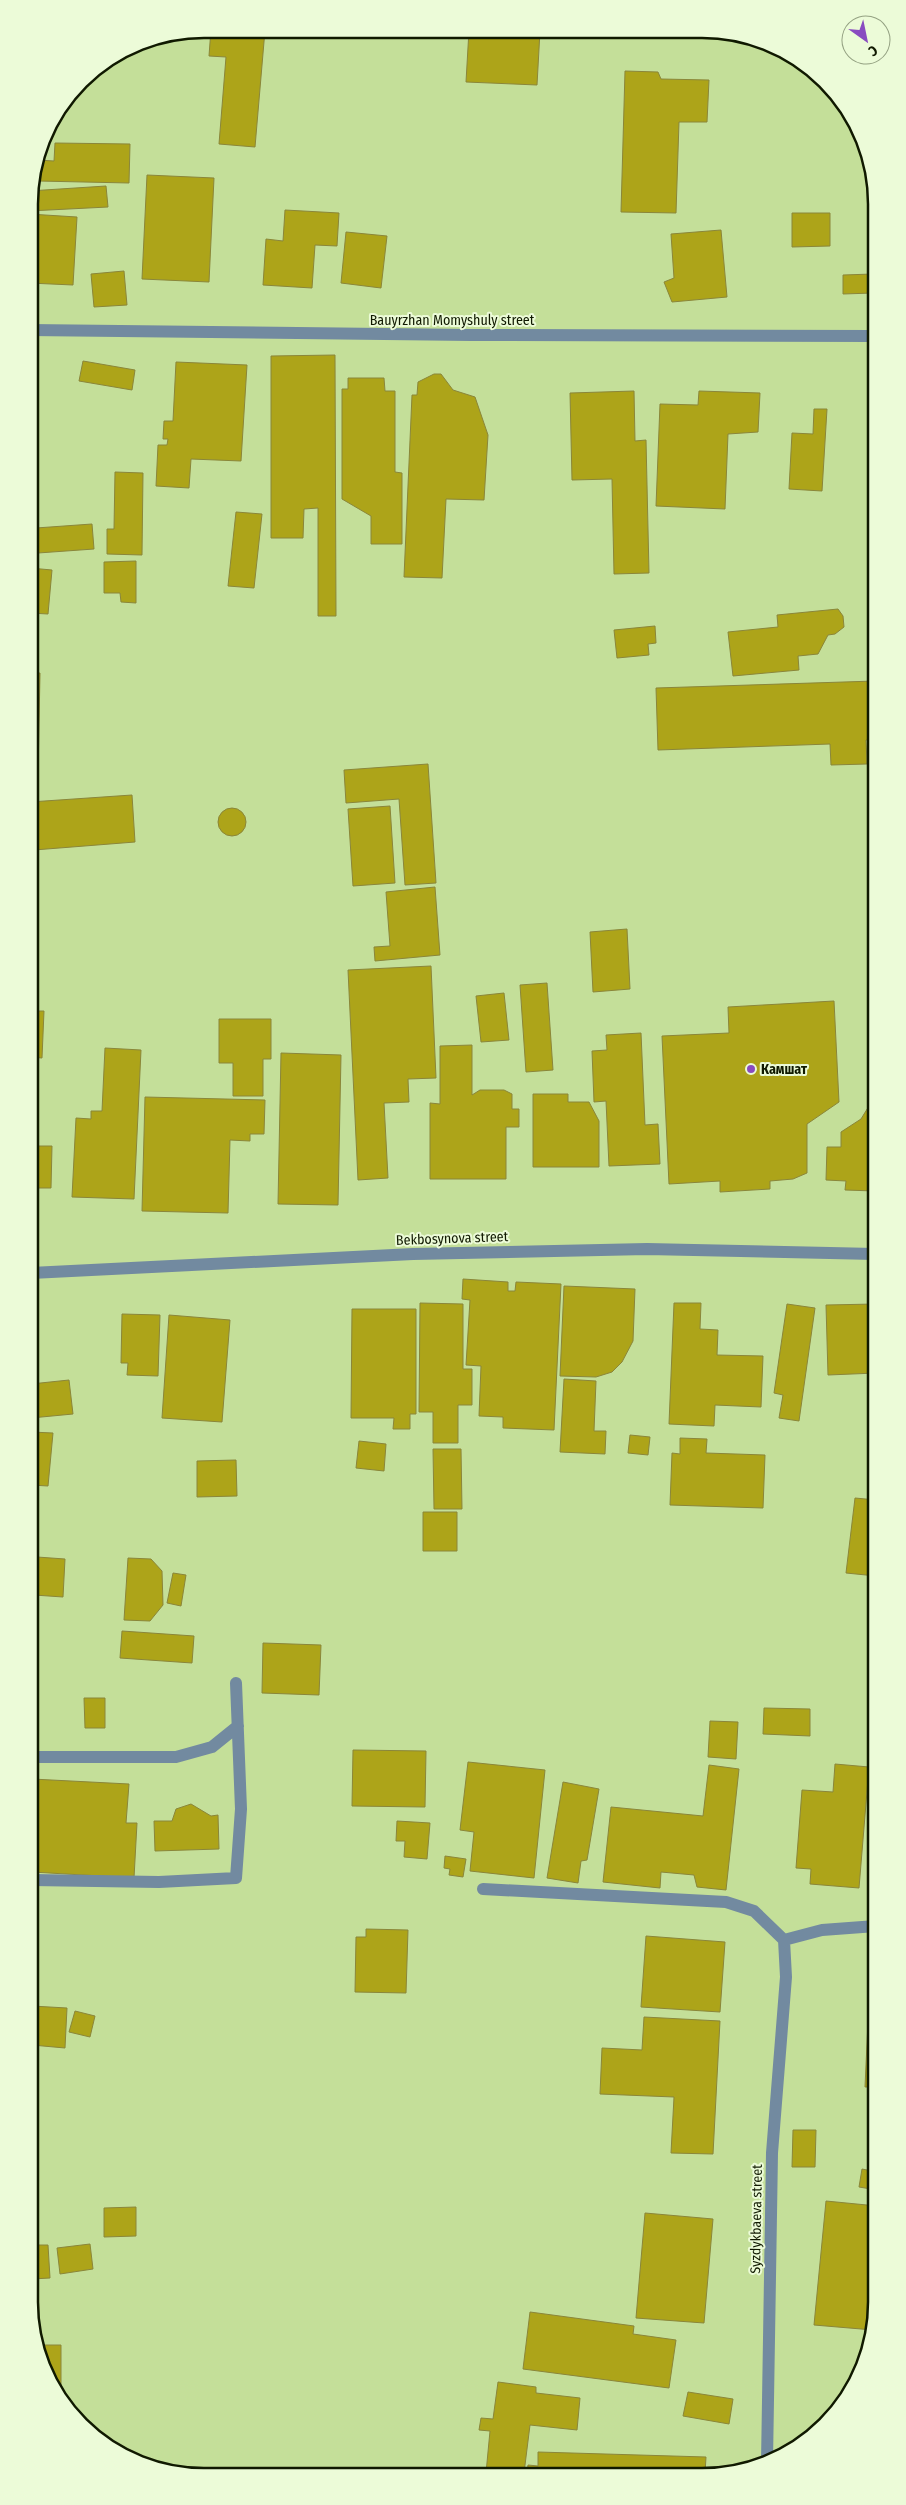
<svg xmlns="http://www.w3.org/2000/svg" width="906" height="2505" viewBox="0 0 906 2505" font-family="'Fira Sans Condensed',sans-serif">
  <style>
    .building { fill: #ada419; stroke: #8a863a }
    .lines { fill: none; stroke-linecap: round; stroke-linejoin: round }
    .street { stroke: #728aa0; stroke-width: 12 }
    .poi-dot { fill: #894bc0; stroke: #ecfbd8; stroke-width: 2 }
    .labels { text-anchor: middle; stroke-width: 4; stroke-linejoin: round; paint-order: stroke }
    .street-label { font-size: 14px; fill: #101900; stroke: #ecfbd8 }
    .poi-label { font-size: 14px; font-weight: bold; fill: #101900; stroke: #ecfbd8; text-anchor: start }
    .rim { fill: none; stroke: #101900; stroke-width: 2.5 }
  </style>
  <rect width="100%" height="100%" fill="#c4df99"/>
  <path class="building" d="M 211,29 L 265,30 L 255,147 L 219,144 L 226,57 L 209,56 Z
    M 469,30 L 540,31 L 537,85 L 466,82 Z
    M 625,71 L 658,72 L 661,79 L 709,80 L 707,122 L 679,122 L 676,213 L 621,212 Z
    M 55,143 L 130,144 L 129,183 L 38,181 L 38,160 L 54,161 Z
    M 147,175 L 214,178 L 209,282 L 142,279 Z
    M 106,186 L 108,207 L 29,211 L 29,191 Z
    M 285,210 L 339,213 L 337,246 L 315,245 L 312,288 L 263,285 L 266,239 L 283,241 Z
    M 792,213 L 830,213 L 830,246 L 792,247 Z
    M 29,214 L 77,217 L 73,285 L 29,283 Z
    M 721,230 L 727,297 L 672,302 L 664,282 L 674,278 L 671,234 Z
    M 346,232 L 387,236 L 381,288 L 341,283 Z
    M 124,271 L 127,305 L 94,307 L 91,274 Z
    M 873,274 L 873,293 L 843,294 L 843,275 Z
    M 335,355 L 336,616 L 318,616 L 318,508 L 304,509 L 303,538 L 271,538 L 271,356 Z
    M 83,361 L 135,370 L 132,390 L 79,381 Z
    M 176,362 L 247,365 L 241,461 L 191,459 L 189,488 L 156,486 L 158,445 L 167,445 L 168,439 L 163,439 L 164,421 L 173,421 Z
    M 434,374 L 441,374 L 453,390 L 475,397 L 488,435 L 484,500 L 446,499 L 442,578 L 404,577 L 412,395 L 417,395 L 418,382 Z
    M 348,378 L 384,378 L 385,391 L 395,391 L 395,472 L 402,473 L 402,544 L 371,544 L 371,516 L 342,499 L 342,389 L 348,389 Z
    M 634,391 L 635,441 L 646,440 L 649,573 L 614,574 L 612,479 L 572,480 L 570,393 Z
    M 699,391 L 760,393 L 758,432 L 728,434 L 725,509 L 656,506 L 660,404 L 698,405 Z
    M 814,409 L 827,409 L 822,491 L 789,489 L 792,433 L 813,434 Z
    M 115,472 L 143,473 L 142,555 L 107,554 L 107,529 L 114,529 Z
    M 236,512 L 262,514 L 254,588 L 228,586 Z
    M 92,524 L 94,549 L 38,553 L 36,528 Z
    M 136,561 L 136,603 L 121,602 L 120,593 L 104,593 L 104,562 Z
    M 30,568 L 52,570 L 48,614 L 30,613 Z
    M 838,609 L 843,616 L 844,627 L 835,634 L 828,635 L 818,654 L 798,656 L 799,670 L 733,676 L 728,632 L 778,627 L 777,615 Z
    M 655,626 L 656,643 L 648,644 L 649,655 L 617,658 L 614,630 Z
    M 30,673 L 40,673 L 38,775 L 30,775 Z
    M 875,681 L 875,740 L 866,740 L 867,764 L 831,765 L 830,744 L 658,750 L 656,688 Z
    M 428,764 L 436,883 L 405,885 L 399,799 L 346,803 L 344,770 Z
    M 132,795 L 135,842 L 34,850 L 30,802 Z
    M 390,806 L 395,883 L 353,886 L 348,809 Z
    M218 822a14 14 0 1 1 28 0a14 14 0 1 1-28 0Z
    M 435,887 L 440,955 L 375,961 L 374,947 L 390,946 L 386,892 Z
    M 627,929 L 630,989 L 593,992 L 590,932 Z
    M 431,966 L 436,1078 L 408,1079 L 409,1102 L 384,1103 L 388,1178 L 358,1180 L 348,970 Z
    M 547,983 L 553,1070 L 526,1072 L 520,985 Z
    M 504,993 L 509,1040 L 481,1042 L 476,996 Z
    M 834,1001 L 839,1102 L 807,1124 L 807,1173 L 793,1179 L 770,1181 L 770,1189 L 720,1192 L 720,1181 L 669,1184 L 662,1036 L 729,1033 L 728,1007 Z
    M 30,1011 L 44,1011 L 42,1058 L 30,1057 Z
    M 219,1019 L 271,1019 L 271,1059 L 263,1059 L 263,1096 L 233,1096 L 233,1063 L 219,1063 Z
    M 641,1033 L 645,1125 L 658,1124 L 660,1164 L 609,1166 L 606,1101 L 594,1102 L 592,1051 L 607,1050 L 606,1035 Z
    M 472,1045 L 472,1095 L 480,1090 L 504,1090 L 512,1094 L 512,1109 L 519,1109 L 519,1127 L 506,1127 L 506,1179 L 430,1179 L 430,1103 L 440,1104 L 440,1046 Z
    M 105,1048 L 141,1050 L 134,1199 L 72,1197 L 76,1118 L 91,1119 L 91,1111 L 102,1111 Z
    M 281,1053 L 341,1055 L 338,1205 L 278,1204 Z
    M 870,1081 L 875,1081 L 875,1191 L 845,1190 L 846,1181 L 826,1180 L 827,1147 L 841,1147 L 841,1132 L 861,1119 L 869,1106 Z
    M 533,1094 L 568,1094 L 568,1102 L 589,1102 L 599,1121 L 599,1167 L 533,1167 Z
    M 145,1097 L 265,1100 L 264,1134 L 250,1134 L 250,1141 L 230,1140 L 228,1213 L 142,1211 Z
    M 30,1146 L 52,1146 L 51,1188 L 31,1188 Z
    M 463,1279 L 508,1282 L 508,1291 L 515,1291 L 516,1282 L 561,1284 L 554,1430 L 503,1428 L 503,1417 L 479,1416 L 481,1366 L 466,1365 L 470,1300 L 462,1299 Z
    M 564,1286 L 635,1289 L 633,1341 L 622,1362 L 612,1372 L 596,1377 L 560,1376 Z
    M 420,1303 L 463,1304 L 463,1369 L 472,1369 L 472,1405 L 458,1405 L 458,1443 L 433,1443 L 433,1412 L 419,1412 Z
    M 674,1303 L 701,1303 L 700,1329 L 718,1330 L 717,1355 L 763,1356 L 761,1407 L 715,1405 L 714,1426 L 669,1424 Z
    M 787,1304 L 815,1308 L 799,1421 L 779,1418 L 783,1395 L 774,1393 Z
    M 875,1304 L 876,1373 L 828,1375 L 826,1305 Z
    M 352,1309 L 416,1309 L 416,1414 L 410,1414 L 410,1429 L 393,1429 L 394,1418 L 351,1418 Z
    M 122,1314 L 160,1315 L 158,1376 L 127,1375 L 128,1363 L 121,1363 Z
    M 169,1315 L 230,1320 L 222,1422 L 162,1418 Z
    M 564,1379 L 596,1381 L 594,1431 L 606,1431 L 605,1454 L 560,1452 Z
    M 69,1380 L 73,1414 L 31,1418 L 31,1384 Z
    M 31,1432 L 53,1433 L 48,1486 L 31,1485 Z
    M 630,1435 L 650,1437 L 648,1455 L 628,1453 Z
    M 680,1438 L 707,1439 L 706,1453 L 765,1455 L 763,1508 L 670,1505 L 672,1453 L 680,1454 Z
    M 359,1441 L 386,1444 L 384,1471 L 356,1468 Z
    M 433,1449 L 461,1449 L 462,1509 L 434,1509 Z
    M 236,1460 L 237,1496 L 197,1497 L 197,1461 Z
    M 855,1498 L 876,1500 L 876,1576 L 846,1573 Z
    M 423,1512 L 457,1512 L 457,1551 L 423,1551 Z
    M 37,1557 L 65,1559 L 63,1597 L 34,1595 Z
    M 128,1558 L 151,1559 L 162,1571 L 163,1605 L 150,1621 L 124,1620 Z
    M 173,1573 L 186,1575 L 181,1606 L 167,1603 Z
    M 31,1626 L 34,1626 L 33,1655 L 31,1655 Z
    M 122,1631 L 194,1636 L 192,1663 L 120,1658 Z
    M 263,1643 L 321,1645 L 319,1695 L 262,1693 Z
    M 84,1698 L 105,1698 L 105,1728 L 85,1728 Z
    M 764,1708 L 810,1709 L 810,1736 L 763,1734 Z
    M 710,1721 L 738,1722 L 736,1759 L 708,1757 Z
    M 353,1750 L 426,1751 L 425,1807 L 352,1806 Z
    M 468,1762 L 545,1770 L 534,1878 L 470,1871 L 474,1832 L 460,1830 Z
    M 835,1764 L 869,1767 L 859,1888 L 810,1884 L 811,1869 L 796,1868 L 802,1790 L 833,1792 Z
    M 709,1765 L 739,1769 L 726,1890 L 697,1887 L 694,1875 L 661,1872 L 660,1888 L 603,1882 L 611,1807 L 703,1816 Z
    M 32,1779 L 129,1784 L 126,1823 L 137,1823 L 134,1878 L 32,1872 Z
    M 563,1782 L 599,1789 L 587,1860 L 581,1861 L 578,1883 L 547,1878 Z
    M 191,1804 L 211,1816 L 218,1815 L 219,1849 L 155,1851 L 154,1821 L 172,1821 L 176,1809 Z
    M 397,1821 L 430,1823 L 427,1859 L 404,1857 L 405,1841 L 396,1841 Z
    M 445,1856 L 466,1859 L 463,1877 L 449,1875 L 450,1869 L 444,1868 Z
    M 366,1929 L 408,1930 L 406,1993 L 355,1992 L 356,1937 L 366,1937 Z
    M 646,1936 L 725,1942 L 720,2012 L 641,2007 Z
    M 870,1978 L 876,1978 L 877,2087 L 865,2087 Z
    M 32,2006 L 67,2008 L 65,2048 L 32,2045 Z
    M 75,2011 L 95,2016 L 90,2037 L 69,2032 Z
    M 644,2017 L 720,2021 L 713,2154 L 671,2153 L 674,2097 L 600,2094 L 602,2048 L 642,2050 Z
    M 793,2130 L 816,2130 L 815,2167 L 792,2167 Z
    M 862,2169 L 877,2172 L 877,2190 L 859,2187 Z
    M 826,2201 L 877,2206 L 877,2312 L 873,2330 L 814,2325 Z
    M 136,2207 L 136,2236 L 104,2237 L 104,2208 Z
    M 645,2213 L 713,2219 L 704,2323 L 636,2318 Z
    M 90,2244 L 93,2269 L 60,2274 L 57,2248 Z
    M 32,2245 L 48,2245 L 50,2278 L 32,2279 Z
    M 530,2312 L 634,2326 L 633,2334 L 676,2340 L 669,2388 L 523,2369 Z
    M 36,2345 L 61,2345 L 61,2400 L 52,2389 Z
    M 498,2382 L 536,2387 L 536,2393 L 580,2398 L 577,2430 L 530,2425 L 524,2473 L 486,2473 L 490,2431 L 479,2430 L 481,2418 L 493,2419 Z
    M 688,2392 L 733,2399 L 729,2424 L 683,2416 Z
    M 538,2452 L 706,2457 L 705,2473 L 527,2473 L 528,2465 L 538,2466 Z"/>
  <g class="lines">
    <path class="street" d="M 29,330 L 471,335 L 874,336
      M 31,1273 L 413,1254 L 647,1249 L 875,1254
      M 31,1757 L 176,1757 L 212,1747 L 238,1726
      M 32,1880 L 159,1882 L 236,1878 L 241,1809 L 236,1683
      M 483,1889 L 726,1902 L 754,1911 L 784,1940 L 786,1977 L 772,2153 L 767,2462
      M 784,1940 L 822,1930 L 876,1926"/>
  </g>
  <circle class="poi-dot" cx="751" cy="1069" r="5"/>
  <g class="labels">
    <g class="street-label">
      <text x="452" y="325">Bauyrzhan Momyshuly street</text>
      <text transform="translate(452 1238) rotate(-2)" y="5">Bekbosynova street</text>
      <text transform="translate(756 2219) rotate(-89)" y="5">Syzdykbaeva street</text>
    </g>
    <g class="poi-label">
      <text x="761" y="1074">Камшат</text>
    </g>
  </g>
  <path d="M0 0H906V2505H0ZM204 38H702A166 166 0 0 1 868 204V2302A166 166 0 0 1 702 2468H204A166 166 0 0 1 38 2302V204A166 166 0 0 1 204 38Z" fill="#ecfbd8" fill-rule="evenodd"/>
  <path class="rim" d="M204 38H702A166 166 0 0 1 868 204V2302A166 166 0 0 1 702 2468H204A166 166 0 0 1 38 2302V204A166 166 0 0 1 204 38Z"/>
  <g transform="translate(866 40) rotate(147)"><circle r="24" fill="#ecfbd8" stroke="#94a182"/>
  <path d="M0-4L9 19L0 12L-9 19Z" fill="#894bc0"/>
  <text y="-8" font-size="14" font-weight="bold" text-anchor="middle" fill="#101900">С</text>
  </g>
</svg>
